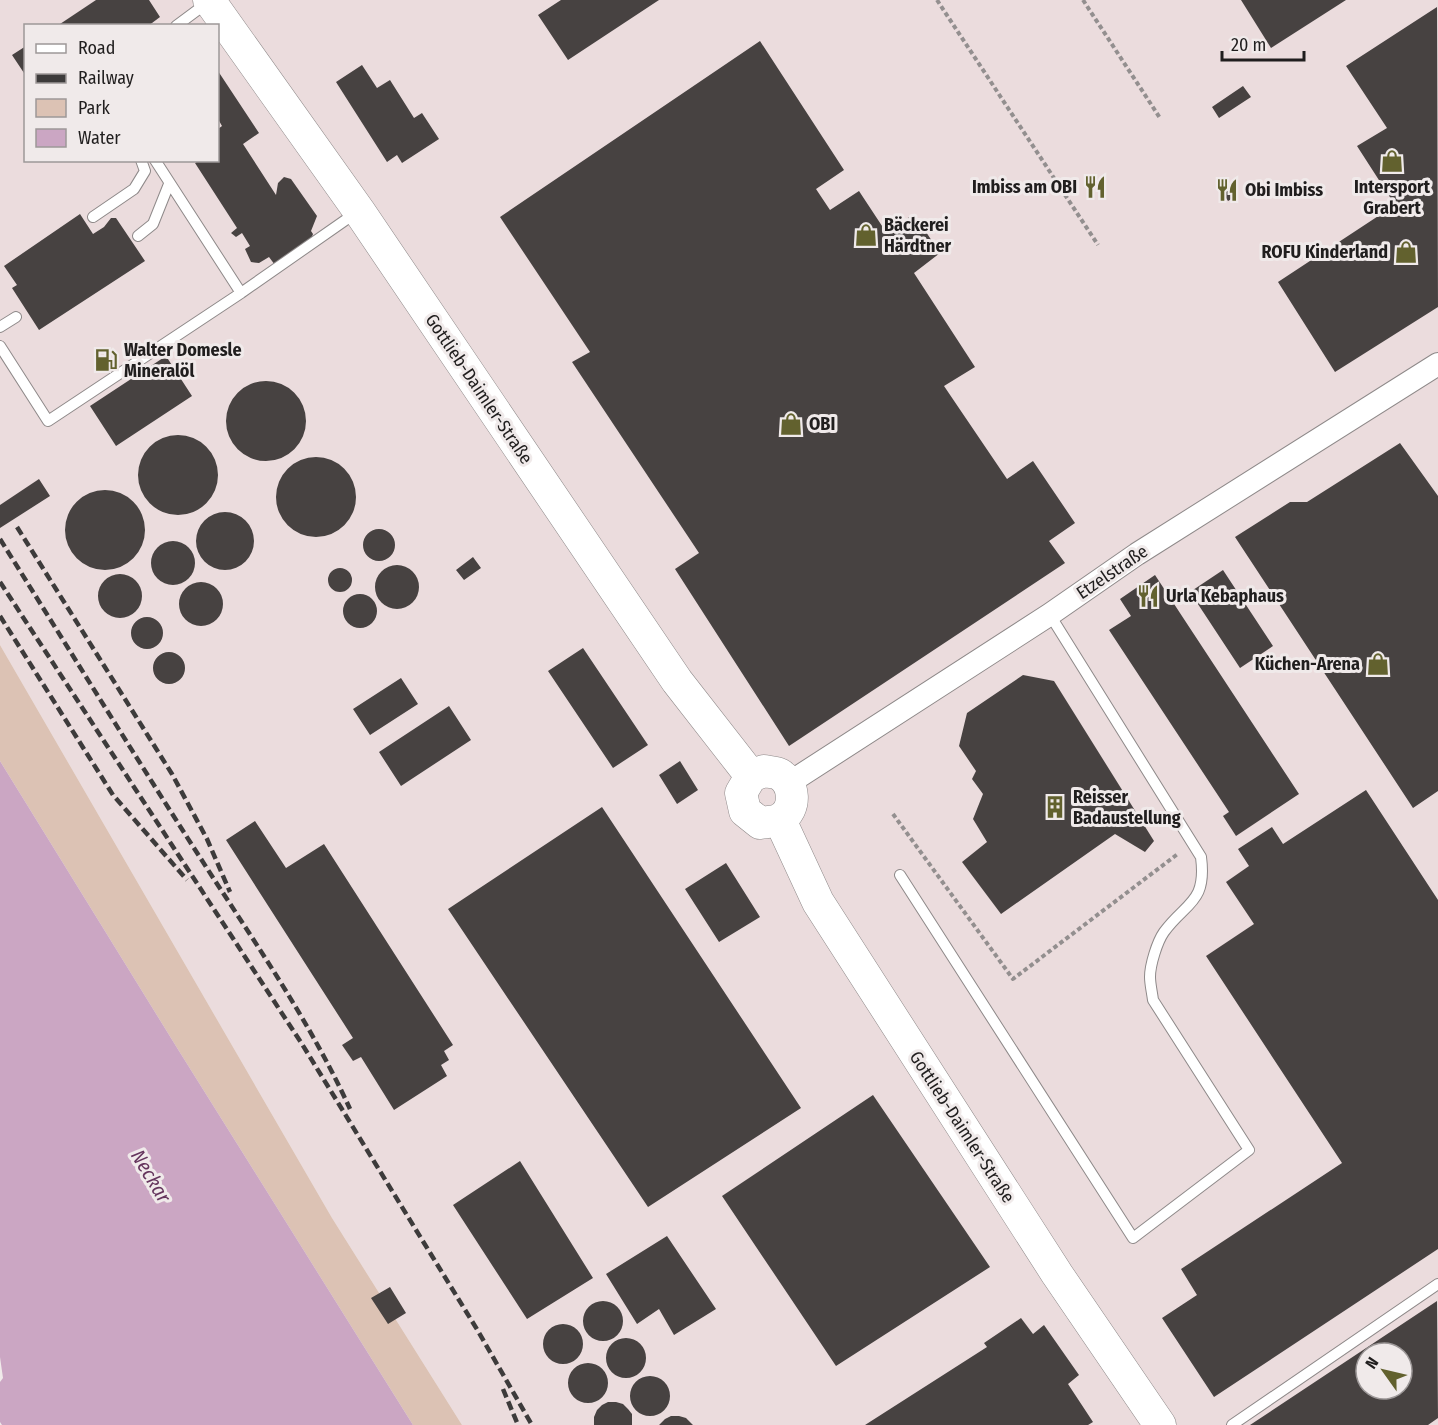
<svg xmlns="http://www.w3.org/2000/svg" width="1438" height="1425" viewBox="0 0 1438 1425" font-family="'Fira Sans Condensed',sans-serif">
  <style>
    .built { fill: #ebdcdd; fill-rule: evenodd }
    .green { fill: #dcc2b4 }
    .water { fill: #cba6c3 }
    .building { fill: #474241; fill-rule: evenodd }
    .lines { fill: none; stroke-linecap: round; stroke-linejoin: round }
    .lane-casing { stroke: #8e8989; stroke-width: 12 }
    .street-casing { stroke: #8e8989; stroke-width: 24 }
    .secondary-casing { stroke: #8e8989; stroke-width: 33 }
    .path { stroke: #938f8f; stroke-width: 4; stroke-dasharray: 4.5 3; stroke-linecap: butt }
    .lane { stroke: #fff; stroke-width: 10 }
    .street { stroke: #fff; stroke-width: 22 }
    .secondary { stroke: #fff; stroke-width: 32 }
    .rail { stroke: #3d3b3b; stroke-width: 4.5; stroke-dasharray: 9 4.5; stroke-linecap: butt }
    .labels { text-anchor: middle; stroke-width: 6; stroke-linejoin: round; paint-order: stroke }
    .poi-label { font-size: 18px; font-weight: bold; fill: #201e1e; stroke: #f0eaea; text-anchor: start }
    .street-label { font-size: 18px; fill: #201e1e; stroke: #f0eaea }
    .water-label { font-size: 20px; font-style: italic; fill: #65355d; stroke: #f0eaea }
  </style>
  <rect width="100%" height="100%" fill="#f0eaea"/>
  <path class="built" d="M 0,0 L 1438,0 L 1438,1425 L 462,1425 L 332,1218 L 0,645 ZM 26,26 L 218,26 L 218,160 L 26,160 ZM 1366,1353 L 1402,1353 L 1402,1389 L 1366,1389 Z"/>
  <path class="green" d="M 0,645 L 332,1218 L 462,1425 L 413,1425 L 179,1051 L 0,761 Z"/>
  <path class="water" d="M 0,761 L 179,1051 L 413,1425 L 2,1425 L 0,1422 L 0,1382 L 3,1378 L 0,1357 Z"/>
  <path class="building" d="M 96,0 L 149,0 L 160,17 L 148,26 L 57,26 Z
    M 561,0 L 659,0 L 568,60 L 538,15 Z
    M 1241,0 L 1346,0 L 1271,48 Z
    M 1437,7 L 1438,307 L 1335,372 L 1278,282 L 1395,205 L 1357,146 L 1387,128 L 1346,66 Z
    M 760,41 L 844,170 L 816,189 L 830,210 L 859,191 L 886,232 L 914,214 L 940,253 L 914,273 L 975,367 L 944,386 L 1007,479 L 1033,461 L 1075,523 L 1049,541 L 1065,563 L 789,746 L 675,569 L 699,553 L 572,362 L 590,352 L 500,217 Z
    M 26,46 L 26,76 L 12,55 Z
    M 362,65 L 377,88 L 390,80 L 414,118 L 422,113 L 439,139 L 402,163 L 397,155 L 387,162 L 336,82 Z
    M 218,71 L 259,133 L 243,144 L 276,195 L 278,183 L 284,177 L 291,179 L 317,216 L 311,231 L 313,234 L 310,242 L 275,265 L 269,257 L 259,263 L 251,262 L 245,249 L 250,246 L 242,233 L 236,237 L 231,233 L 237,228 L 195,163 L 200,160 L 218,160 L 218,129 L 222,126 L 218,119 Z
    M 1243,86 L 1251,97 L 1219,118 L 1212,107 Z
    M 1225,179 L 1237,196 L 1228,201 L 1217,184 Z
    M 80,214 L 93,234 L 104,227 L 111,218 L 116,218 L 145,261 L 39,330 L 12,288 L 17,285 L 4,266 Z
    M 166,356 L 192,396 L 116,446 L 90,406 Z
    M226 421a40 40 0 1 1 80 0a40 40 0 1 1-80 0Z
    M138 475a40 40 0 1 1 80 0a40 40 0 1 1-80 0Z
    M 1400,443 L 1438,496 L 1438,791 L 1413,808 L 1235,537 L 1290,502 L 1307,502 Z
    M276 497a40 40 0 1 1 80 0a40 40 0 1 1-80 0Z
    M 39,479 L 50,496 L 0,528 L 0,505 Z
    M65 530a40 40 0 1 1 80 0a40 40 0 1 1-80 0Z
    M196 541a29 29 0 1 1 58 0a29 29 0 1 1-58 0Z
    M363 545a16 16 0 1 1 32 0a16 16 0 1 1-32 0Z
    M151 563a22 22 0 1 1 44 0a22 22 0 1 1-44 0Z
    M 473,557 L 481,568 L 464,580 L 456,570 Z
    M375 587a22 22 0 1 1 44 0a22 22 0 1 1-44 0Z
    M328 580a12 12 0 1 1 24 0a12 12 0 1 1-24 0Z
    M 1223,570 L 1273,646 L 1240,668 L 1190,592 Z
    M98 596a22 22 0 1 1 44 0a22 22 0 1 1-44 0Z
    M 1155,575 L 1299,794 L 1236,836 L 1223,816 L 1229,812 L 1109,630 L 1131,616 L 1120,599 Z
    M179 604a22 22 0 1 1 44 0a22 22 0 1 1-44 0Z
    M343 611a17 17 0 1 1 34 0a17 17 0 1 1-34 0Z
    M131 633a16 16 0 1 1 32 0a16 16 0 1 1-32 0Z
    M 583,648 L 648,745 L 613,768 L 548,671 Z
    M153 668a16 16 0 1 1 32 0a16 16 0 1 1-32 0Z
    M 1023,675 L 1054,681 L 1154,841 L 1145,852 L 1115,834 L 1001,914 L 962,862 L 987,842 L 973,819 L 983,794 L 972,779 L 976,771 L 959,746 L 967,713 Z
    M 401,678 L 418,704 L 370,735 L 353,709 Z
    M 449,706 L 471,740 L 401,786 L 379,752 Z
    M 680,761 L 698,790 L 677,804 L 659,775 Z
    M 1366,790 L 1438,900 L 1438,1249 L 1214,1397 L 1162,1318 L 1197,1295 L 1181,1269 L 1342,1163 L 1206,956 L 1254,924 L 1226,882 L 1249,866 L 1238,849 L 1272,827 L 1283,844 Z
    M 602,807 L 801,1108 L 648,1207 L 448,909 Z
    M 255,821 L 286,868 L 324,844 L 453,1045 L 444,1051 L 449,1060 L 441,1065 L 447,1076 L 394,1110 L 361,1057 L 353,1061 L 342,1045 L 353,1038 L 226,840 Z
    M 726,863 L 760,917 L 719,942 L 685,889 Z
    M 873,1095 L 990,1267 L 836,1366 L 722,1196 Z
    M 520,1161 L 593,1278 L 527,1319 L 453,1205 Z
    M 667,1236 L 716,1309 L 674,1335 L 659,1309 L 637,1324 L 606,1274 Z
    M 390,1287 L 406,1313 L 388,1324 L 371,1298 Z
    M 1437,1301 L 1438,1418 L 1428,1425 L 1250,1425 ZM 1366,1353 L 1402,1353 L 1402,1389 L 1366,1389 Z
    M583 1321a20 20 0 1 1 40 0a20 20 0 1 1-40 0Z
    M 1021,1318 L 1033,1334 L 1044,1325 L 1079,1375 L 1068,1384 L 1093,1422 L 1088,1425 L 865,1425 L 987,1347 L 984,1343 Z
    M543 1344a20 20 0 1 1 40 0a20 20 0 1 1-40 0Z
    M606 1358a20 20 0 1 1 40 0a20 20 0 1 1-40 0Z
    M568 1383a20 20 0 1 1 40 0a20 20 0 1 1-40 0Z
    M630 1396a20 20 0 1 1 40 0a20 20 0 1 1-40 0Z
    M 608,1402 L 616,1402 L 623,1404 L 628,1409 L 632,1414 L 632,1425 L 594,1425 L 594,1417 L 597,1410 L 602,1405 Z
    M 671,1416 L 679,1416 L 686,1418 L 693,1425 L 659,1425 L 665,1419 Z"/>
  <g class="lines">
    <g class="lane-casing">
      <path id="lane" d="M 176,26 L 207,3
        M 93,217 L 134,189 L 145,171 L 141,160
        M 138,236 L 153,224 L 169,184
        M 241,293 L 357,212
        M 0,327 L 16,317
        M 0,346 L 48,421 L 241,293 L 155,160
        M 900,875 L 1133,1238 L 1249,1150 L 1153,1000 C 1152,992 1150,984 1150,977 C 1150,965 1157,942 1164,932 C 1186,902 1207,903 1201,857 L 1050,615
        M 1232,1425 L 1438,1284"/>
    </g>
    <g class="street-casing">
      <path id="street" d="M 789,783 L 1049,615 L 1137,554 L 1438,364"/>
    </g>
    <g class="secondary-casing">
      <path id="secondary" d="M 209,0 L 359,211 L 677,681 L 751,776
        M 764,771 C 769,772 775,772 779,774 C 795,783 797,810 780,819 C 775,822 766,822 760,823 L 745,811 L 741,793 L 751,776 Z
        M 780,820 L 818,902 L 1057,1274 L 1160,1425"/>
    </g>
    <path class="path" d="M 937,0 L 1098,245
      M 1083,0 L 1160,118
      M 893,814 L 1013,979 L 1179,853"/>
    <use href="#lane" class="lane"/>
    <use href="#street" class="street"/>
    <use href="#secondary" class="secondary"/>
    <path class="rail" d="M 17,527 L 172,774 L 207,839 L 230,892
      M 0,539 C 67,646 133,753 201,859 C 253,940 310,1021 350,1109
      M 0,582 L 302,1044 L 478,1331 L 532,1425
      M 0,616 L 113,795 L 187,880
      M 503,1389 L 518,1425"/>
  </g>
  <defs>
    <g id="shop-bare" transform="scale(1.8)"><path d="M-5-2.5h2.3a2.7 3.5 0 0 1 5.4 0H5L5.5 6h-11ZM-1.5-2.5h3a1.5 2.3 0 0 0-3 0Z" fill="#62612e" stroke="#f0eaea" stroke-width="2.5" paint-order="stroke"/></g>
    <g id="restaurant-bare" transform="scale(1.8)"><path d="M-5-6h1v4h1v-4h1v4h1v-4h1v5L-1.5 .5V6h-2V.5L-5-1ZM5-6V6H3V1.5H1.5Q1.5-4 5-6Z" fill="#62612e" stroke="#f0eaea" stroke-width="2.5" paint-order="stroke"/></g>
    <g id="fuel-bare" transform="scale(1.8)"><path d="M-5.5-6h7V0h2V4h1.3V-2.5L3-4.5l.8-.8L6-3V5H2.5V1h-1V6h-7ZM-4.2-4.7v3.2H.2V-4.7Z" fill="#62612e" stroke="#f0eaea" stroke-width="2.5" paint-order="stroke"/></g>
    <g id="building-bare" transform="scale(1.8)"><path d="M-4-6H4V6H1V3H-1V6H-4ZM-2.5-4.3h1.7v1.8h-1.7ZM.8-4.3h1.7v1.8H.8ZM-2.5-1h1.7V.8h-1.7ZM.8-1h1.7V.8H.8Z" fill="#62612e" stroke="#f0eaea" stroke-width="2.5" paint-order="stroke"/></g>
  </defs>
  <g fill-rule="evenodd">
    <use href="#shop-bare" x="1392" y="161"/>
    <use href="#restaurant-bare" x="1095" y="187"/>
    <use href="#restaurant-bare" x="1227" y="190"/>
    <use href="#shop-bare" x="866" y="235"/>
    <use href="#shop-bare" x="1406" y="252"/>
    <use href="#fuel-bare" x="106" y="360"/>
    <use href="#shop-bare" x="791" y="424"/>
    <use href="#restaurant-bare" x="1148" y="596"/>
    <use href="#shop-bare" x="1378" y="664"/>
    <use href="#building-bare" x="1055" y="807"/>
  </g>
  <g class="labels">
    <g class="poi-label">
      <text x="1077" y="193" text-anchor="end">Imbiss am OBI</text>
      <text x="1392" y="193" text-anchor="middle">Intersport<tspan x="1392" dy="21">Grabert</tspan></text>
      <text x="1245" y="196">Obi Imbiss</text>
      <text x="884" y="231">Bäckerei<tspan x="884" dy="21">Härdtner</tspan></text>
      <text x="1388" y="258" text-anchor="end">ROFU Kinderland</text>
      <text x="124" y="356">Walter Domesle<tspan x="124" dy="21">Mineralöl</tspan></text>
      <text x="809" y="430">OBI</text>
      <text x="1166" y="602">Urla Kebaphaus</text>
      <text x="1360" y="670" text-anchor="end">Küchen-Arena</text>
      <text x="1073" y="803">Reisser<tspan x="1073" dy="21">Badaustellung</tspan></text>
    </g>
    <g class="street-label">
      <text transform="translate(479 389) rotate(56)" y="6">Gottlieb-Daimler-Straße</text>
      <text transform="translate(1112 572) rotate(-34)" y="6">Etzelstraße</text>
      <text transform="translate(962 1127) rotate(57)" y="6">Gottlieb-Daimler-Straße</text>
    </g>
    <g class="water-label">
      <text transform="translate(151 1176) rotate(59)" y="7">Neckar</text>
    </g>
  </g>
  <rect x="24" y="24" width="195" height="138" fill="#f0eaea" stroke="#9d9898" stroke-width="1.5"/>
  <rect x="36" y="44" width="30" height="9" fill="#ffffff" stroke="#9d9898" stroke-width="1.5"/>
  <text x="78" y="54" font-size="18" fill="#201e1e">Road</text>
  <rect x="36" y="74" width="30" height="9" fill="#3d3b3b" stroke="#9d9898" stroke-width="1.5"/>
  <text x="78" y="84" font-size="18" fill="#201e1e">Railway</text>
  <rect x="36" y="99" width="30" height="18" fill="#dcc2b4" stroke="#9d9898" stroke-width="1.5"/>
  <text x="78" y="114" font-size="18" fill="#201e1e">Park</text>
  <rect x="36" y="129" width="30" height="18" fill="#cba6c3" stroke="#9d9898" stroke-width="1.5"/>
  <text x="78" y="144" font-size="18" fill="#201e1e">Water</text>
  <g transform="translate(1384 1371) rotate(304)"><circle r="28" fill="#f0eaea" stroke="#9d9898" stroke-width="1.5"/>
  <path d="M0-4.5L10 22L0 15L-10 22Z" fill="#62612e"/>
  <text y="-9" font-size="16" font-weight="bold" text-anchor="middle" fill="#201e1e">N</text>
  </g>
  <path d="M1222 51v9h82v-9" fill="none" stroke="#201e1e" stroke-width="3"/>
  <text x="1231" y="51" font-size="18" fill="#201e1e" stroke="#f0eaea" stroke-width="4.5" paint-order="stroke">20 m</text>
</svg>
